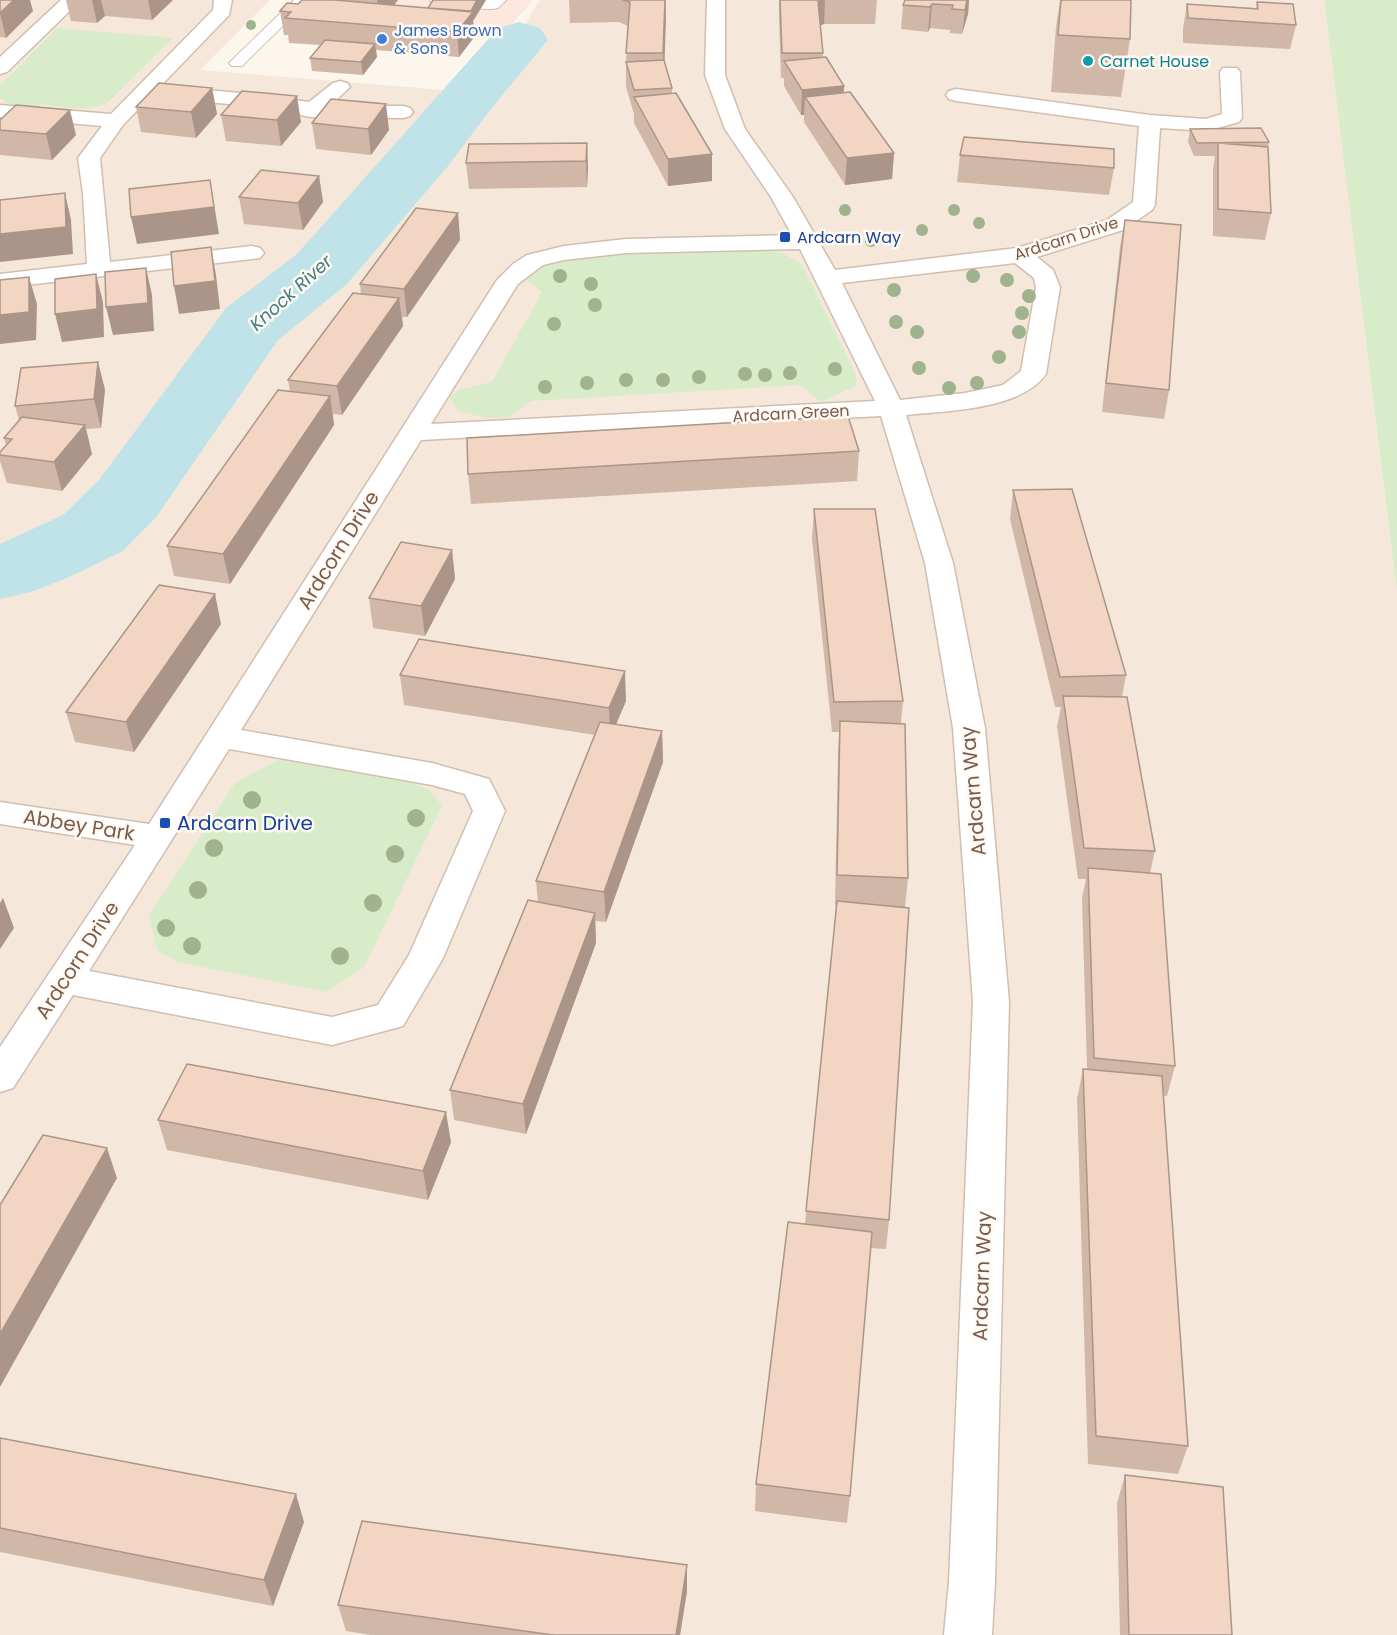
<svg xmlns="http://www.w3.org/2000/svg" width="1397" height="1635" viewBox="0 0 1397 1635" font-family="Poppins,sans-serif">
  <style>
    .residential { fill: #f5e8da }
    .commercial { fill: #fde8e0 }
    .green { fill: #d8ecc9 }
    .lines { fill: none; stroke-linecap: round; stroke-linejoin: round }
    .river { fill: #bfe3e8; fill-rule: evenodd }
    .lane-casing { stroke: #d1beb0; stroke-width: 2 }
    .street-casing { stroke: #d1beb0; stroke-width: 3 }
    .lane { fill: #fff; fill-rule: evenodd }
    .street { fill: #fff; fill-rule: evenodd }
    .tree { fill: #a0b28e }
    .wall { fill: #d1b7a8 }
    .shaded-wall { fill: #aa9588 }
    .building { fill: #f3d5c3; stroke: #aa9588; stroke-width: 1.5 }
    .shop-dot { fill: #3f7fe0; stroke: #fffaf3; stroke-width: 2 }
    .culture-dot { fill: #0f9aa8; stroke: #fffaf3; stroke-width: 2 }
    .transit-dot { fill: #1a4fb4; stroke: #fffaf3; stroke-width: 2 }
    .labels { text-anchor: middle; stroke-width: 5; stroke-linejoin: round; paint-order: stroke }
    .far-shop-label { font-size: 16px; fill: #366cbe; stroke: #fffaf3; text-anchor: start }
    .far-culture-label { font-size: 16px; fill: #0d838f; stroke: #fffaf3; text-anchor: start }
    .far-transit-label { font-size: 16px; fill: #164399; stroke: #fffaf3; text-anchor: start }
    .far-street-label { font-size: 16px; fill: #7a5c4d; stroke: #fffaf3 }
    .far-water-label { font-size: 18px; font-style: italic; fill: #437c86; stroke: #fffaf3 }
    .street-label { font-size: 20px; fill: #7a5c4d; stroke: #fffaf3 }
    .transit-label { font-size: 20px; fill: #164399; stroke: #fffaf3; text-anchor: start }
  </style>
  <rect width="100%" height="100%" fill="#fdf6ec"/>
  <path class="residential" d="M 0,0 L 270,0 L 200,70 L 482,93 L 540,0 L 1324,0 L 1397,593 L 1397,1635 L 0,1635 Z"/>
  <path class="commercial" d="M 335,0 L 533,0 L 499,39 L 315,22 Z"/>
  <path class="green" d="M 1324,0 L 1397,0 L 1397,593 Z
    M 57,28 L 173,38 L 108,102 C 88,113 63,107 41,104 L 38,108 L 9,104 L 0,98 L 0,85 Z
    M 760,249 L 782,253 L 802,264 L 856,374 L 856,386 L 821,402 L 800,385 L 531,401 L 510,417 L 486,418 L 458,411 L 449,397 L 461,389 L 492,382 L 542,292 L 526,279 L 551,262 L 583,254 Z
    M 278,760 L 400,780 L 430,790 L 442,806 L 364,967 L 327,992 L 177,962 L 157,950 L 149,915 L 235,783 Z"/>
  <g class="lines">
    <path class="river" d="M 519,22 L 540,28 L 548,40 L 490,110 L 448,166 L 347,284 L 278,340 L 157,516 L 123,551 L 67,578 L 31,592 L 0,599 L 0,544 L 63,515 L 99,480 L 226,308 L 297,254 L 498,28 Z"/>
    <g class="lane-casing">
      <path id="lane" d="M 294,0 L 309,0 L 242,66 L 232,66 L 229,63 L 232,60 Z
        M 430,0 L 506,0 L 498,8 L 493,9 L 455,8 L 432,3 Z"/>
    </g>
    <g class="street-casing">
      <path id="street" d="M 61,0 L 81,0 L 7,72 L 0,74 L 0,57 Z
        M 214,0 L 232,0 L 229,15 L 123,125 L 100,158 L 110,262 L 252,246 L 260,248 L 264,253 L 260,258 L 0,288 L 0,274 L 87,264 L 83,193 L 78,158 L 102,126 L 0,117 L 0,105 L 111,114 L 213,10 Z
        M 707,0 L 725,0 L 725,75 L 745,129 L 793,197 L 835,270 L 1017,248 L 1107,220 L 1133,202 L 1139,126 L 956,101 L 949,99 L 946,95 L 949,91 L 956,89 L 1150,115 L 1206,119 L 1222,114 L 1220,72 L 1223,68 L 1237,68 L 1240,72 L 1242,118 L 1239,122 L 1207,131 L 1160,128 L 1155,205 L 1152,210 L 1123,230 L 1037,257 L 1053,270 L 1060,287 L 1046,374 C 1021,410 946,411 906,415 L 953,563 L 985,728 L 1009,1002 L 995,1582 L 992,1635 L 944,1635 L 949,1582 L 973,1002 L 953,728 L 925,563 L 881,416 L 421,440 L 241,730 L 432,763 L 489,779 L 505,811 L 443,958 L 403,1026 L 332,1045 L 73,995 L 13,1088 L 0,1092 L 0,1047 L 135,845 L 0,824 L 0,802 L 149,824 L 497,280 L 513,264 L 527,255 L 564,246 L 626,239 L 792,235 L 771,197 L 725,129 L 705,75 ZM 800,249 L 875,401 L 431,424 L 518,284 L 543,265 L 564,260 L 626,253 ZM 1015,263 L 1034,278 L 1036,287 L 1021,371 L 1003,385 L 965,393 L 900,400 L 842,283 ZM 229,749 L 432,785 L 465,794 L 473,811 L 409,955 L 378,1005 L 332,1017 L 89,971 Z
        M 340,81 L 347,83 L 350,87 L 330,106 L 403,106 L 410,108 L 413,112 L 410,116 L 403,118 L 311,117 L 253,106 L 170,99 L 163,97 L 160,93 L 163,89 L 170,87 L 253,94 L 309,102 L 333,83 Z"/>
    </g>
    <use href="#lane" class="lane"/>
    <use href="#street" class="street"/>
  </g>
  <g class="tree">
    <circle cx="251" cy="25" r="5"/>
    <circle cx="845" cy="210" r="6"/>
    <circle cx="954" cy="210" r="6"/>
    <circle cx="979" cy="223" r="6"/>
    <circle cx="922" cy="230" r="6"/>
    <circle cx="871" cy="241" r="6"/>
    <circle cx="560" cy="276" r="7"/>
    <circle cx="973" cy="276" r="7"/>
    <circle cx="1007" cy="280" r="7"/>
    <circle cx="591" cy="284" r="7"/>
    <circle cx="894" cy="290" r="7"/>
    <circle cx="1029" cy="296" r="7"/>
    <circle cx="595" cy="305" r="7"/>
    <circle cx="1022" cy="313" r="7"/>
    <circle cx="896" cy="322" r="7"/>
    <circle cx="554" cy="324" r="7"/>
    <circle cx="917" cy="332" r="7"/>
    <circle cx="1019" cy="332" r="7"/>
    <circle cx="999" cy="357" r="7"/>
    <circle cx="919" cy="368" r="7"/>
    <circle cx="835" cy="369" r="7"/>
    <circle cx="790" cy="373" r="7"/>
    <circle cx="745" cy="374" r="7"/>
    <circle cx="765" cy="375" r="7"/>
    <circle cx="699" cy="377" r="7"/>
    <circle cx="626" cy="380" r="7"/>
    <circle cx="663" cy="380" r="7"/>
    <circle cx="587" cy="383" r="7"/>
    <circle cx="977" cy="383" r="7"/>
    <circle cx="545" cy="387" r="7"/>
    <circle cx="949" cy="388" r="7"/>
    <circle cx="252" cy="800" r="9"/>
    <circle cx="416" cy="818" r="9"/>
    <circle cx="214" cy="848" r="9"/>
    <circle cx="395" cy="854" r="9"/>
    <circle cx="198" cy="890" r="9"/>
    <circle cx="373" cy="903" r="9"/>
    <circle cx="166" cy="928" r="9"/>
    <circle cx="192" cy="946" r="9"/>
    <circle cx="340" cy="956" r="9"/>
  </g>
  <path class="wall" d="M 0,0 L 33,11 L 6,38 L 0,37 Z
    M 66,0 L 173,0 L 152,20 L 105,16 L 97,23 L 71,21 Z
    M 302,0 L 398,0 L 394,5 L 428,8 L 433,0 L 486,0 L 473,21 L 475,36 L 459,57 L 376,50 L 377,57 L 363,75 L 312,71 L 310,58 L 321,45 L 289,43 L 288,35 L 284,35 L 280,11 L 298,4 Z
    M 569,0 L 666,0 L 664,62 L 672,88 L 672,93 L 712,154 L 712,181 L 668,186 L 634,123 L 634,114 L 626,87 L 626,62 L 628,26 L 619,22 L 570,23 Z
    M 779,0 L 877,0 L 875,24 L 824,24 L 820,25 L 823,58 L 844,93 L 894,153 L 892,179 L 845,185 L 804,122 L 804,115 L 801,115 L 784,86 L 784,78 L 781,78 L 779,19 Z
    M 969,0 L 968,14 L 962,34 L 950,33 L 950,30 L 930,28 L 928,32 L 901,29 L 903,5 Z
    M 1060,0 L 1131,0 L 1130,39 L 1121,97 L 1051,92 L 1056,27 Z
    M 1257,2 L 1296,25 L 1290,49 L 1183,43 L 1183,29 L 1187,4 L 1256,8 Z
    M 212,88 L 217,114 L 196,138 L 141,132 L 136,107 Z
    M 221,115 L 301,122 L 281,146 L 226,141 Z
    M 0,120 L 76,135 L 52,160 L 0,155 Z
    M 312,123 L 389,130 L 371,155 L 316,149 Z
    M 1190,129 L 1269,142 L 1268,147 L 1271,213 L 1265,240 L 1213,236 L 1213,169 L 1215,156 L 1194,156 L 1188,142 Z
    M 587,143 L 588,169 L 587,187 L 469,189 L 466,163 Z
    M 960,155 L 1114,168 L 1109,195 L 957,182 Z
    M 319,176 L 323,202 L 303,230 L 244,224 L 239,197 Z
    M 458,213 L 460,240 L 407,317 L 402,317 L 403,326 L 342,415 L 333,414 L 334,425 L 230,584 L 174,576 L 167,546 L 290,392 L 288,380 L 361,294 L 360,284 Z
    M 1125,220 L 1169,390 L 1164,419 L 1102,412 L 1120,247 Z
    M 98,362 L 105,390 L 101,428 L 86,429 L 92,454 L 62,491 L 7,483 L 0,461 L 0,452 L 6,445 L 4,438 L 19,420 L 15,406 Z
    M 859,451 L 857,481 L 471,504 L 468,474 Z
    M 1013,490 L 1126,675 L 1122,697 L 1155,851 L 1150,873 L 1175,1066 L 1167,1096 L 1163,1096 L 1188,1446 L 1178,1474 L 1088,1464 L 1077,1099 L 1083,1069 L 1087,1069 L 1082,898 L 1086,879 L 1078,879 L 1057,726 L 1061,707 L 1055,707 L 1010,519 Z
    M 814,509 L 903,701 L 901,723 L 908,878 L 905,907 L 889,1220 L 886,1249 L 870,1248 L 850,1496 L 847,1523 L 755,1511 L 756,1484 L 805,1224 L 837,906 L 835,905 L 838,751 L 839,732 L 832,732 L 812,539 Z
    M 452,550 L 455,579 L 425,636 L 373,628 L 369,598 Z
    M 221,624 L 134,752 L 75,742 L 66,712 Z
    M 400,675 L 626,701 L 616,725 L 662,731 L 663,762 L 606,922 L 595,921 L 596,943 L 526,1134 L 454,1120 L 450,1090 L 538,902 L 536,881 L 595,735 L 404,705 Z
    M 158,1120 L 451,1142 L 428,1200 L 167,1150 Z
    M 0,1438 L 304,1522 L 273,1606 L 0,1552 Z
    M 1125,1475 L 1232,1635 L 1120,1635 L 1117,1503 Z
    M 687,1591 L 680,1635 L 371,1635 L 346,1631 L 338,1605 Z"/>
  <path class="shaded-wall" d="M 14,0 L 30,0 L 33,11 L 6,38 L 0,13 Z
    M 92,0 L 101,0 L 105,16 L 97,23 Z
    M 148,0 L 173,0 L 152,20 Z
    M 377,0 L 398,0 L 380,24 Z
    M 477,0 L 486,0 L 473,21 L 475,36 L 459,57 L 457,32 Z
    M 665,0 L 666,18 L 664,78 L 663,53 Z
    M 823,0 L 825,0 L 824,24 L 817,27 L 818,2 Z
    M 967,0 L 969,0 L 968,14 L 962,34 L 965,10 Z
    M 932,4 L 930,28 L 928,32 L 930,7 Z
    M 375,44 L 377,57 L 363,75 L 361,62 Z
    M 844,86 L 843,111 L 805,97 L 804,115 L 801,115 L 802,90 Z
    M 212,88 L 217,114 L 196,138 L 191,112 Z
    M 297,96 L 301,122 L 281,146 L 277,120 Z
    M 386,104 L 389,130 L 371,155 L 368,129 Z
    M 70,110 L 76,135 L 52,160 L 46,134 Z
    M 587,143 L 588,169 L 587,187 L 586,161 Z
    M 894,153 L 892,179 L 845,185 L 847,158 Z
    M 712,154 L 712,181 L 668,186 L 668,159 Z
    M 319,176 L 323,202 L 303,230 L 298,203 Z
    M 210,180 L 219,234 L 137,244 L 131,217 Z
    M 65,193 L 71,220 L 73,254 L 0,262 L 0,234 Z
    M 458,213 L 460,240 L 407,317 L 404,289 Z
    M 211,247 L 216,275 L 220,309 L 179,314 L 174,286 Z
    M 146,268 L 152,295 L 154,331 L 113,335 L 106,307 Z
    M 96,274 L 103,302 L 104,337 L 62,342 L 55,314 Z
    M 29,277 L 37,304 L 36,340 L 0,344 L 0,315 Z
    M 399,298 L 403,326 L 342,415 L 337,386 Z
    M 98,362 L 105,390 L 101,428 L 94,399 Z
    M 330,396 L 334,425 L 230,584 L 223,554 Z
    M 85,425 L 92,454 L 62,491 L 54,462 Z
    M 452,550 L 455,579 L 425,636 L 421,606 Z
    M 215,594 L 221,624 L 134,752 L 126,722 Z
    M 625,671 L 626,701 L 610,738 L 609,708 Z
    M 662,731 L 663,762 L 606,922 L 604,892 Z
    M 3,898 L 14,928 L 0,949 L 0,903 Z
    M 595,913 L 596,943 L 526,1134 L 523,1104 Z
    M 446,1112 L 451,1142 L 428,1200 L 423,1171 Z
    M 107,1148 L 117,1178 L 0,1387 L 0,1334 Z
    M 296,1494 L 304,1522 L 273,1606 L 264,1580 Z
    M 687,1565 L 687,1591 L 680,1635 L 676,1635 Z"/>
  <path class="building" d="M 0,0 L 14,0 L 0,13 Z
    M 302,0 L 335,0 L 473,12 L 457,32 L 285,18 L 291,12 L 280,11 L 287,3 L 298,4 Z
    M 433,0 L 477,0 L 471,11 L 428,8 Z
    M 623,0 L 665,0 L 663,53 L 626,53 L 630,2 Z
    M 780,0 L 823,0 L 818,2 L 823,53 L 782,53 Z
    M 905,0 L 967,0 L 965,10 L 952,9 L 953,5 L 932,4 L 930,7 L 903,5 Z
    M 1061,0 L 1131,0 L 1130,39 L 1058,35 Z
    M 1257,2 L 1293,4 L 1296,25 L 1188,18 L 1187,4 L 1258,9 Z
    M 325,40 L 375,44 L 361,62 L 310,58 Z
    M 826,57 L 844,86 L 802,90 L 784,61 Z
    M 664,60 L 672,88 L 634,90 L 626,62 Z
    M 159,83 L 212,88 L 191,112 L 136,107 Z
    M 242,91 L 297,96 L 277,120 L 221,115 Z
    M 850,92 L 894,153 L 847,158 L 805,97 Z
    M 676,93 L 712,154 L 668,159 L 634,97 Z
    M 331,99 L 386,104 L 368,129 L 312,123 Z
    M 16,105 L 70,110 L 46,134 L 0,130 L 0,120 Z
    M 1261,128 L 1269,142 L 1197,143 L 1190,129 Z
    M 964,137 L 1114,149 L 1114,168 L 960,155 Z
    M 587,143 L 586,161 L 466,163 L 469,144 Z
    M 1218,143 L 1268,147 L 1271,213 L 1218,209 Z
    M 261,170 L 319,176 L 298,203 L 239,197 Z
    M 210,180 L 214,207 L 131,217 L 129,189 Z
    M 65,193 L 66,227 L 0,234 L 0,200 Z
    M 416,208 L 458,213 L 404,289 L 360,284 Z
    M 1125,220 L 1181,225 L 1169,390 L 1106,383 Z
    M 211,247 L 215,281 L 174,286 L 171,252 Z
    M 146,268 L 148,303 L 106,307 L 105,272 Z
    M 96,274 L 97,309 L 55,314 L 55,279 Z
    M 29,277 L 29,312 L 0,315 L 0,280 Z
    M 353,293 L 399,298 L 337,386 L 288,380 Z
    M 98,362 L 94,399 L 15,406 L 21,368 Z
    M 278,390 L 330,396 L 223,554 L 167,546 Z
    M 848,416 L 859,451 L 468,474 L 467,438 Z
    M 22,417 L 85,425 L 54,462 L 0,455 L 0,452 L 12,439 L 4,438 Z
    M 1072,489 L 1126,675 L 1060,677 L 1013,490 Z
    M 814,509 L 875,509 L 903,701 L 834,702 Z
    M 401,542 L 452,550 L 421,606 L 369,598 Z
    M 159,585 L 215,594 L 126,722 L 66,712 Z
    M 419,639 L 625,671 L 609,708 L 400,675 Z
    M 1063,696 L 1127,697 L 1155,851 L 1084,848 Z
    M 840,721 L 905,724 L 908,878 L 837,875 Z
    M 600,722 L 662,731 L 604,892 L 536,881 Z
    M 1088,868 L 1161,874 L 1175,1066 L 1094,1058 Z
    M 528,900 L 595,913 L 523,1104 L 450,1090 Z
    M 837,901 L 909,908 L 889,1220 L 806,1211 Z
    M 187,1064 L 446,1112 L 423,1171 L 158,1120 Z
    M 1083,1069 L 1162,1076 L 1188,1446 L 1096,1436 Z
    M 43,1135 L 107,1148 L 0,1334 L 0,1205 Z
    M 788,1222 L 872,1232 L 850,1496 L 756,1484 Z
    M 0,1438 L 296,1494 L 264,1580 L 0,1528 Z
    M 1125,1475 L 1223,1487 L 1232,1635 L 1129,1635 Z
    M 362,1521 L 687,1565 L 676,1635 L 553,1635 L 338,1605 Z"/>
  <circle class="shop-dot" cx="382" cy="39" r="6"/>
  <circle class="culture-dot" cx="1088" cy="61" r="6"/>
  <g class="transit-dot">
    <rect x="779" y="231" width="12" height="12" rx="3"/>
    <rect x="159" y="817" width="12" height="12" rx="3"/>
  </g>
  <g class="labels">
    <g class="far-shop-label">
      <text x="394" y="36">James Brown<tspan x="394" dy="18">&amp; Sons</tspan></text>
    </g>
    <g class="far-culture-label">
      <text x="1100" y="67">Carnet House</text>
    </g>
    <g class="far-transit-label">
      <text x="797" y="243">Ardcarn Way</text>
    </g>
    <g class="far-street-label">
      <text transform="translate(1066 238) rotate(-18)" y="6">Ardcarn Drive</text>
      <text transform="translate(791 413) rotate(-3)" y="6">Ardcarn Green</text>
    </g>
    <g class="far-water-label">
      <text transform="translate(291 293) rotate(-42)" y="6">Knock River</text>
    </g>
    <g class="street-label">
      <text transform="translate(338 550) rotate(-58)" y="7">Ardcorn Drive</text>
      <text transform="translate(973 791) rotate(-95)" y="7">Ardcarn Way</text>
      <text transform="translate(79 825) rotate(9)" y="7">Abbey Park</text>
      <text transform="translate(77 960) rotate(-57)" y="7">Ardcorn Drive</text>
      <text transform="translate(982 1276) rotate(-88)" y="7">Ardcarn Way</text>
    </g>
    <g class="transit-label">
      <text x="177" y="830">Ardcarn Drive</text>
    </g>
  </g>
</svg>
